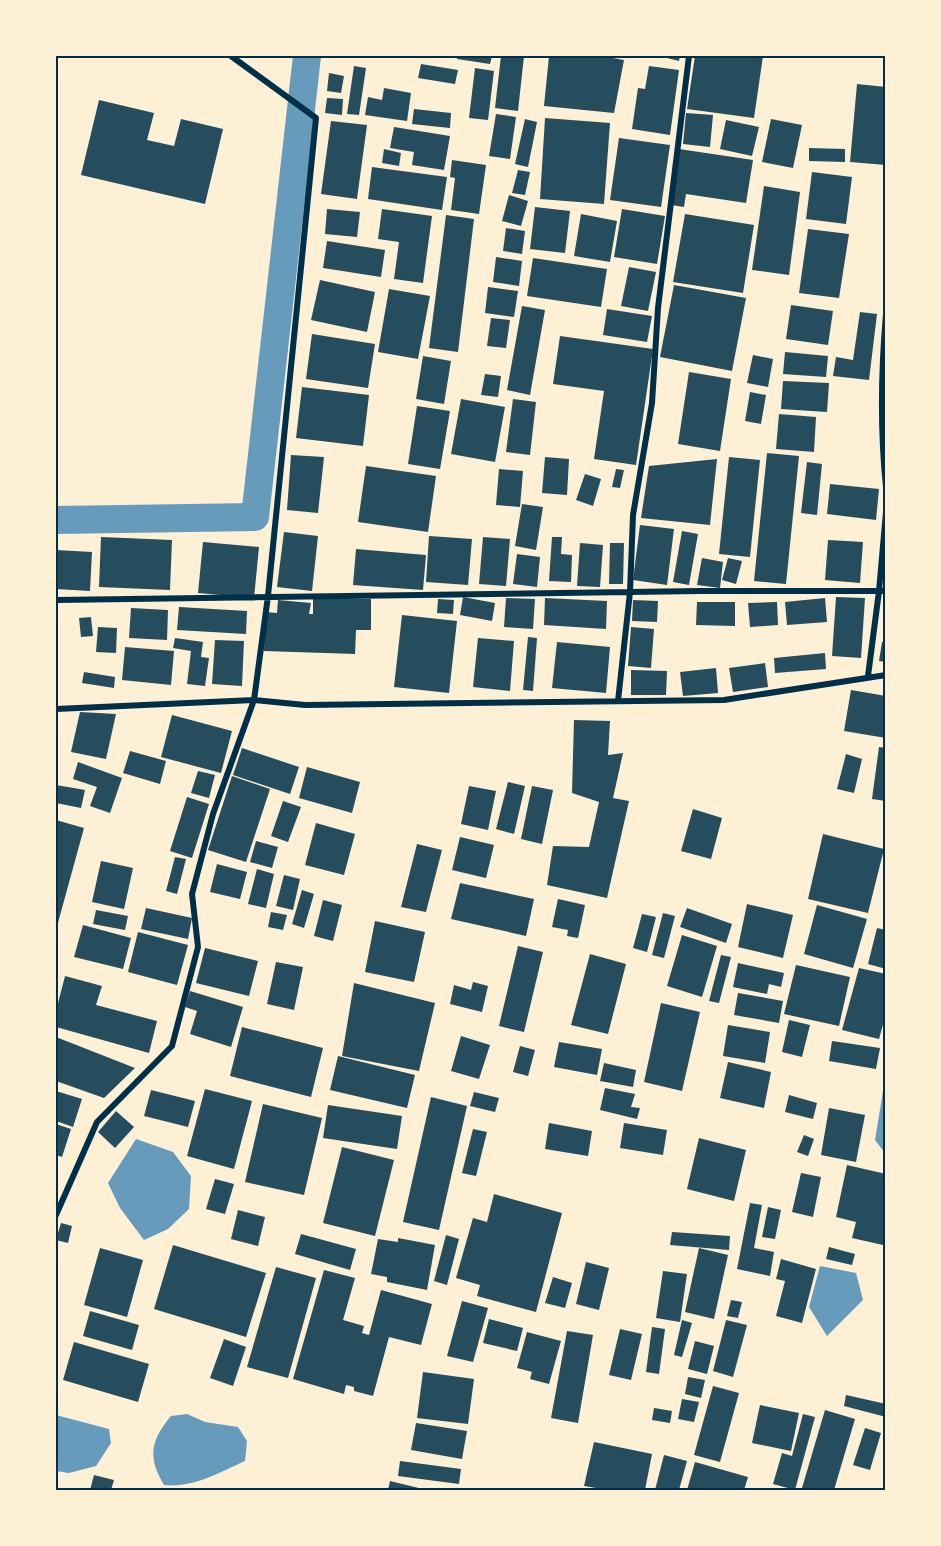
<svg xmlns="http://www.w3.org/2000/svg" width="941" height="1546" viewBox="0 0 941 1546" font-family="'IBM Plex Serif',serif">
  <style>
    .water { fill: #669bbc }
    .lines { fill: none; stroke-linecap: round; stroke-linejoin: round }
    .canal { stroke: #669bbc; stroke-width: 28 }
    .building { fill: #264d5e }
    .minor { stroke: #003049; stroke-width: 6 }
    .neatline { fill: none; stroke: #003049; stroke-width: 2 }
  </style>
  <rect width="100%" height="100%" fill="#fdf0d5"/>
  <path class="water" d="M 885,1079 L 886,1153 L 885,1153 L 875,1140 Z
    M 136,1139 L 173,1152 L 191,1176 L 189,1209 L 168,1229 L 144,1240 L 120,1208 L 108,1183 Z
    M 820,1266 L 856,1273 L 863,1300 L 827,1336 L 809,1307 Z
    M 187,1414 L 205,1422 L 238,1427 L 247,1441 L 245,1461 C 218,1473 194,1488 164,1485 C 147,1457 151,1440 171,1416 Z
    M 56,1415 L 109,1429 L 111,1443 L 96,1466 L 69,1473 L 56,1471 Z"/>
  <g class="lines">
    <path class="canal" d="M 56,520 L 255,517 L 307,56"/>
  </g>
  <path class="building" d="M 457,56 L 492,56 L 490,64 L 457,59 Z
    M 501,56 L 524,56 L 518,111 L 495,108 Z
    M 549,56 L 602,56 L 624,60 L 614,113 L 544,106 Z
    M 659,56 L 680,56 L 679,61 Z
    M 695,56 L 763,56 L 754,118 L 687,109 Z
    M 421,64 L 458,70 L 455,84 L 418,78 Z
    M 354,66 L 366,68 L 359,115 L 347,114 Z
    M 649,66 L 679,70 L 670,135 L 632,129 L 638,88 L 645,89 Z
    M 475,68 L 494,71 L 488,120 L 469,118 Z
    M 329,73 L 344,76 L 341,93 L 327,91 Z
    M 857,84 L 886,87 L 886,165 L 850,162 Z
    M 384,88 L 411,93 L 407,121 L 365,115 L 368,97 L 382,100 Z
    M 327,98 L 343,99 L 342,115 L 325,113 Z
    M 99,100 L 154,113 L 147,140 L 174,146 L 181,119 L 223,129 L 205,204 L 81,175 Z
    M 414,109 L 451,113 L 450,128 L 412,124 Z
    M 686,113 L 713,115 L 710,147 L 683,144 Z
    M 496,114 L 516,117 L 510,159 L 489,156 Z
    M 545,118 L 610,123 L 604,204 L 540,199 Z
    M 525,119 L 537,122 L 528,167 L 515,164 Z
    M 771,119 L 802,125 L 793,168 L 762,162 Z
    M 726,120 L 759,127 L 752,156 L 720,149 Z
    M 331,121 L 367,125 L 357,199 L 321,194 Z
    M 394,127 L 450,136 L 444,170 L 412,165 L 414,152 L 390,148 Z
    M 619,138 L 670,145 L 661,207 L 610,200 Z
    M 809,148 L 845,149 L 845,162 L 809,161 Z
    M 384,149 L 401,153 L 399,166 L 382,163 Z
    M 679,149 L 753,160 L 746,203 L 686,194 L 684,207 L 671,205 Z
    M 452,160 L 486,165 L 479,214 L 451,210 L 455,178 L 450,177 Z
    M 372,167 L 447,177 L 442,210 L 368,199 Z
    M 518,170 L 530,172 L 525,195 L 512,193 Z
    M 812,172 L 852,177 L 846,224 L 806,219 Z
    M 764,186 L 800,192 L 789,275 L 752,270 Z
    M 509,195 L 528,201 L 521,226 L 502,221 Z
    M 535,207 L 570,211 L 565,253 L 530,249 Z
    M 327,209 L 360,212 L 357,237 L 325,234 Z
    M 382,209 L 432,216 L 423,283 L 394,279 L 399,242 L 378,239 Z
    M 622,209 L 665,216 L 657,264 L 614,257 Z
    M 581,214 L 617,221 L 610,262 L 574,256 Z
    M 685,214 L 754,225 L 743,293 L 673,282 Z
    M 446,215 L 474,219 L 458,352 L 429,348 Z
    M 506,228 L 525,231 L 522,254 L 503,251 Z
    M 808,229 L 849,234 L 839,298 L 799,293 Z
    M 327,241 L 385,250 L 381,277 L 323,268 Z
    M 496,257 L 522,261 L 519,286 L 493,282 Z
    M 533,258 L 607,269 L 601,307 L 527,296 Z
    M 629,267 L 656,272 L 648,311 L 621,306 Z
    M 320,280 L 375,292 L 367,332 L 311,320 Z
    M 674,285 L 746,298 L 732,371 L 660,357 Z
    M 488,287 L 518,291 L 514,317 L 485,313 Z
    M 389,289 L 430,296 L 418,359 L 378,352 Z
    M 791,305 L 833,311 L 828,345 L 786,339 Z
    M 522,306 L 545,310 L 530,395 L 507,390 Z
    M 607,309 L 652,316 L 647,342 L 603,335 Z
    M 860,312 L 877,314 L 869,380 L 833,376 L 836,357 L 853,360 Z
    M 491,318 L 510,320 L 506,348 L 487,346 Z
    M 312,334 L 375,344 L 368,388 L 306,379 Z
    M 560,336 L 653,349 L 636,465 L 594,459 L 604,391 L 553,384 Z
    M 785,352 L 828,356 L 826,377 L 783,374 Z
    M 753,355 L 773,359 L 768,387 L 747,383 Z
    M 423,356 L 451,361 L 444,404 L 416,399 Z
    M 689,372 L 731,379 L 720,451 L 678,444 Z
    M 485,374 L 501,376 L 498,397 L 481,395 Z
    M 783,381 L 829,383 L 827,412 L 781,409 Z
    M 302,387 L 369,395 L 363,446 L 296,438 Z
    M 750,392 L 766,395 L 761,424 L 745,421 Z
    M 461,399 L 505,407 L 495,462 L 451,454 Z
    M 513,399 L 536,402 L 530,455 L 506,452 Z
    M 417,406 L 450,411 L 440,469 L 408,464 Z
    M 779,414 L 816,417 L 814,452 L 776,449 Z
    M 767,453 L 799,456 L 786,584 L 754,581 Z
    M 291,455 L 324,457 L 318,513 L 287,510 Z
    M 545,457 L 569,459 L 567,495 L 542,493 Z
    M 729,457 L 760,460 L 750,557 L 719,554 Z
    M 717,459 L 710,525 L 641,518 L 649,466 Z
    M 807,462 L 822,464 L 817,515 L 801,513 Z
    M 366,466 L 436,476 L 428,532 L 358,522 Z
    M 499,469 L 523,471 L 520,507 L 496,505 Z
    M 616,469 L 624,470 L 620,488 L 612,487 Z
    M 585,474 L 601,479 L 593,506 L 576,500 Z
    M 830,484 L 879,489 L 876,520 L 827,514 Z
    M 522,504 L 543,507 L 536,550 L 515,546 Z
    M 640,525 L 674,529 L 667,585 L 633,580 Z
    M 682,531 L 698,534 L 689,585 L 673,582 Z
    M 284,532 L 318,536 L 312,591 L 277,587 Z
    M 429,536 L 472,539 L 468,585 L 426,582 Z
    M 101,537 L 172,540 L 170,590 L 99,587 Z
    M 483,537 L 510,539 L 506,586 L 479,584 Z
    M 552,537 L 562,537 L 561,554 L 572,555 L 571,582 L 549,581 Z
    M 828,540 L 863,542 L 860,583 L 825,580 Z
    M 203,542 L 259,547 L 254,598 L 198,593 Z
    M 580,543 L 603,545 L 600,587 L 577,586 Z
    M 610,543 L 624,543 L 623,584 L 609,584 Z
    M 356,549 L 426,555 L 423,590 L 353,585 Z
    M 56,550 L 92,552 L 90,591 L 56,589 Z
    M 517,554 L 540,557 L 537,587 L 513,584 Z
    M 702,558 L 723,562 L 720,588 L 697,585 Z
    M 728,558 L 742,561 L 736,584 L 722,580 Z
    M 463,597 L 495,603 L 492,621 L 460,615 Z
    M 836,597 L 865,598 L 861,658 L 832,656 Z
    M 506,598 L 535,599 L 533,629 L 504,627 Z
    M 545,598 L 607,601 L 606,629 L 544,625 Z
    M 825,598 L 827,622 L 787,625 L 785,602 Z
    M 313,599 L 371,599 L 371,630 L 356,630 L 355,654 L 264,651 L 265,612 L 277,613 L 278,600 L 311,603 L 309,614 L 313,614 Z
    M 438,599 L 454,600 L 453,614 L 437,613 Z
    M 633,600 L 658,601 L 657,622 L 632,621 Z
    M 697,602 L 735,602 L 735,626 L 696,625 Z
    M 777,602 L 778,625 L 750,627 L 748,603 Z
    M 179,607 L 247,611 L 246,634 L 177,630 Z
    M 131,608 L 168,610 L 167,640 L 129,638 Z
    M 402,615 L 457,621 L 449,693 L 394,687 Z
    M 91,617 L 93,636 L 81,637 L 79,618 Z
    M 98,627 L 117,628 L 116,653 L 96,652 Z
    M 631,627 L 654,629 L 651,668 L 628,666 Z
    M 528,637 L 537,638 L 533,691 L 523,690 Z
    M 175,638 L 203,642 L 201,657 L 209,658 L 205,686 L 187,684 L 191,651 L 173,648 Z
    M 478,638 L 514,641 L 510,691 L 473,687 Z
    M 215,640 L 244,641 L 242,686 L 212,684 Z
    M 557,642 L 610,647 L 606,693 L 552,688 Z
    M 882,642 L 886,643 L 886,662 L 879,661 Z
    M 125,647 L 174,651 L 171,685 L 122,680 Z
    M 825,653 L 826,669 L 775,673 L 774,658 Z
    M 765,663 L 768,687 L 733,692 L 729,668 Z
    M 716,668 L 718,693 L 683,696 L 680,672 Z
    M 631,670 L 667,671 L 666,695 L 631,695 Z
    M 84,672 L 115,677 L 114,688 L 82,683 Z
    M 851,690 L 886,696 L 886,738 L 844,731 Z
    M 80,712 L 116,714 L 106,759 L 71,752 Z
    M 172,715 L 232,731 L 221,773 L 161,757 Z
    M 574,720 L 610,721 L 608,755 L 623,753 L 613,798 L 629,801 L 607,898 L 547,885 L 553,846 L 589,847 L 599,802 L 572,793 Z
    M 879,747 L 886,748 L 886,801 L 872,799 Z
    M 242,748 L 299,767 L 290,794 L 233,775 Z
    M 130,751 L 166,761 L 160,784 L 123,773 Z
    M 846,754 L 862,759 L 854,793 L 837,789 Z
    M 78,762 L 122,778 L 110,813 L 90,806 L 97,787 L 73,779 Z
    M 307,767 L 360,782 L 352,813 L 299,798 Z
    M 198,771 L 215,775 L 209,798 L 191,793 Z
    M 232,776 L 270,789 L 246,862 L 208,850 Z
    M 508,782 L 525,786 L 514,834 L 496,829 Z
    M 56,785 L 85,790 L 81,808 L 56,803 Z
    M 469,786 L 496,791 L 488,830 L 461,824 Z
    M 532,786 L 553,790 L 542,844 L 521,839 Z
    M 187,797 L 209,804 L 192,858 L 170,851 Z
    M 283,801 L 301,807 L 288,842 L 271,836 Z
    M 693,809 L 722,818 L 711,859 L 681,851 Z
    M 56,820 L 84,828 L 56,930 Z
    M 316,823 L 355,834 L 344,875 L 305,865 Z
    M 823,834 L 884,849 L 868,913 L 808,899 Z
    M 460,837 L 494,845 L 486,878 L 452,870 Z
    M 256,841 L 278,847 L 272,868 L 250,862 Z
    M 417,844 L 442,850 L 426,912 L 401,907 Z
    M 175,857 L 186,859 L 177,894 L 166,891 Z
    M 101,861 L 133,868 L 124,909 L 92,902 Z
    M 217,864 L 247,872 L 240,899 L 210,892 Z
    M 257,869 L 274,874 L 266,908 L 248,904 Z
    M 284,875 L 300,879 L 293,910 L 276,906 Z
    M 460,883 L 534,899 L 526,936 L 451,919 Z
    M 302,890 L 314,894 L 304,928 L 292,924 Z
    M 558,899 L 585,905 L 578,938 L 567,936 L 568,930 L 552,927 Z
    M 323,900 L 342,905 L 333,941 L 314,936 Z
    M 747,904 L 793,915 L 783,958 L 738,947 Z
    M 817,905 L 867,919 L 853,968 L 804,954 Z
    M 146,908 L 192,918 L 188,939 L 141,929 Z
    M 687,908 L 732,924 L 726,943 L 680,927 Z
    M 96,910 L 128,916 L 125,930 L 93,924 Z
    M 271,912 L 287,915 L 283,930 L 268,927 Z
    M 663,913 L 675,916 L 664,958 L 652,955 Z
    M 642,914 L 656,917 L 647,952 L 633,948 Z
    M 375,921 L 425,932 L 414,982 L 365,972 Z
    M 83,925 L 131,938 L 123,969 L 74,957 Z
    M 877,928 L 886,930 L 886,969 L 868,964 Z
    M 138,932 L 188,945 L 177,985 L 128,972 Z
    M 682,935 L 717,946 L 702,997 L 667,986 Z
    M 518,946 L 543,952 L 524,1032 L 499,1026 Z
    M 205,948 L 258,961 L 249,996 L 196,983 Z
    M 590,954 L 626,964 L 608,1034 L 571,1025 Z
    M 721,955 L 731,957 L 719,1003 L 709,1001 Z
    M 276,962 L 303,967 L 294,1010 L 267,1004 Z
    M 738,963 L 784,973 L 781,987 L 769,984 L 767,994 L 733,987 Z
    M 796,965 L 850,977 L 839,1026 L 784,1014 Z
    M 859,968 L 886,974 L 886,1014 L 879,1039 L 842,1030 Z
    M 65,976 L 102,986 L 96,1005 L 157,1021 L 149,1053 L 56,1027 L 56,1011 Z
    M 473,982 L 488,986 L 482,1012 L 450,1004 L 454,985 L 471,990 Z
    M 354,983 L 435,1003 L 419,1071 L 342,1056 Z
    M 190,991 L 243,1007 L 231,1047 L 190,1034 L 197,1011 L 185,1007 Z
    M 738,993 L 783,1001 L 779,1023 L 734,1015 Z
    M 661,1003 L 700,1012 L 682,1091 L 644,1082 Z
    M 789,1020 L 810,1025 L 802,1057 L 782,1052 Z
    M 728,1025 L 770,1032 L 765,1063 L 723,1056 Z
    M 242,1027 L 323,1048 L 311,1097 L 230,1076 Z
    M 461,1036 L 490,1045 L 479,1079 L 451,1071 Z
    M 56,1037 L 135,1068 L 104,1098 L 56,1081 Z
    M 832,1041 L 880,1048 L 876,1069 L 829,1061 Z
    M 559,1042 L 602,1049 L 597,1075 L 554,1067 Z
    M 520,1046 L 535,1050 L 528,1076 L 513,1072 Z
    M 338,1056 L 415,1075 L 407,1108 L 330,1090 Z
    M 728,1062 L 771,1072 L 764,1108 L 720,1098 Z
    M 604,1063 L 636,1070 L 633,1087 L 600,1081 Z
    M 605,1088 L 635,1094 L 631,1107 L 640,1108 L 637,1119 L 600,1110 Z
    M 205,1089 L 252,1101 L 234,1169 L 187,1156 Z
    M 151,1090 L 195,1101 L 188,1127 L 144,1116 Z
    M 56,1091 L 82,1099 L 73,1127 L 56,1121 Z
    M 474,1092 L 499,1098 L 495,1112 L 470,1106 Z
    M 789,1095 L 817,1103 L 813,1119 L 785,1112 Z
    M 431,1097 L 467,1106 L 439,1230 L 403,1222 Z
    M 263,1104 L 322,1118 L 304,1195 L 245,1182 Z
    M 328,1105 L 402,1116 L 397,1149 L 323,1138 Z
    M 829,1108 L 865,1115 L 856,1162 L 821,1155 Z
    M 116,1111 L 134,1127 L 115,1148 L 98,1132 Z
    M 549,1123 L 592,1131 L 588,1156 L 545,1149 Z
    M 624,1123 L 667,1130 L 663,1155 L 620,1148 Z
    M 56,1124 L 71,1129 L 62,1157 L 56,1155 Z
    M 473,1129 L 487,1132 L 476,1176 L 462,1173 Z
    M 804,1135 L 814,1139 L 808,1156 L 797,1152 Z
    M 699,1138 L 746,1150 L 734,1201 L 687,1189 Z
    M 342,1147 L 394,1160 L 375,1236 L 323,1223 Z
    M 847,1165 L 886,1174 L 886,1232 L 883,1245 L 852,1238 L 856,1222 L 836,1217 Z
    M 801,1173 L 821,1177 L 813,1217 L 792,1212 Z
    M 215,1179 L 234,1184 L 225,1214 L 206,1209 Z
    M 494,1194 L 562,1213 L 536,1312 L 477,1296 L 480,1285 L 456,1278 L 473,1218 L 487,1222 Z
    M 750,1203 L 762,1205 L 754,1248 L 774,1252 L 770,1276 L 737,1269 Z
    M 768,1207 L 781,1210 L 775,1239 L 762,1237 Z
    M 238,1210 L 265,1217 L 258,1246 L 231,1239 Z
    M 61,1223 L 72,1226 L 68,1243 L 56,1240 Z
    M 672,1232 L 730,1236 L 729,1250 L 670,1245 Z
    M 301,1234 L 356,1249 L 350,1270 L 295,1254 Z
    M 446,1235 L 459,1239 L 447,1285 L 434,1281 Z
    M 398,1238 L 435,1245 L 427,1290 L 387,1282 L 387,1277 L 371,1274 L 378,1239 L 398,1242 Z
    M 173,1245 L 266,1273 L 246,1337 L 154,1309 Z
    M 829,1247 L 855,1254 L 852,1265 L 826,1259 Z
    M 100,1248 L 143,1260 L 127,1317 L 84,1305 Z
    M 699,1248 L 728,1255 L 714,1319 L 685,1312 Z
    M 781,1259 L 816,1269 L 802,1323 L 776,1316 L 785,1281 L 776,1279 Z
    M 586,1262 L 609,1268 L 599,1310 L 576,1304 Z
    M 276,1267 L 316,1278 L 288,1378 L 247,1367 Z
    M 324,1270 L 355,1278 L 343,1320 L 364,1326 L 362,1333 L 369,1335 L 381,1290 L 432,1304 L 421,1345 L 389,1337 L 373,1396 L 354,1391 L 354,1387 L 346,1385 L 344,1394 L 293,1379 Z
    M 663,1271 L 687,1274 L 680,1322 L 656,1318 Z
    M 553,1277 L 572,1283 L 565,1308 L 545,1303 Z
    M 731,1300 L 742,1302 L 738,1318 L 727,1316 Z
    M 462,1301 L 488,1308 L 473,1362 L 447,1356 Z
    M 90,1311 L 139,1325 L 132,1350 L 83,1336 Z
    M 489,1319 L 523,1328 L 517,1351 L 483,1343 Z
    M 682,1320 L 692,1323 L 682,1357 L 674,1355 Z
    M 726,1320 L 747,1325 L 733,1377 L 713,1371 Z
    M 652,1327 L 665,1329 L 659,1374 L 646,1372 Z
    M 620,1329 L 642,1334 L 631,1380 L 609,1375 Z
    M 567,1331 L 593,1335 L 578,1423 L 551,1418 Z
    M 527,1332 L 561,1341 L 549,1384 L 530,1379 L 532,1372 L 517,1368 Z
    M 224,1339 L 246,1347 L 233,1386 L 210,1378 Z
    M 695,1341 L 714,1346 L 707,1374 L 688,1369 Z
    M 74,1342 L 149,1364 L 138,1402 L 63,1380 Z
    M 423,1372 L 474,1379 L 468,1424 L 417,1418 Z
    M 688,1377 L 705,1380 L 701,1398 L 685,1394 Z
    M 713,1386 L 739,1393 L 720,1462 L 694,1455 Z
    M 846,1395 L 886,1404 L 886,1417 L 844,1406 Z
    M 682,1399 L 699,1402 L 694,1422 L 678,1419 Z
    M 760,1405 L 799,1413 L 791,1451 L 752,1443 Z
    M 654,1408 L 672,1411 L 670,1423 L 652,1420 Z
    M 825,1410 L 855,1419 L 834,1490 L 810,1490 L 802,1488 Z
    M 803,1414 L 815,1417 L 795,1490 L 773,1484 L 782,1453 L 792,1456 Z
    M 416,1423 L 467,1431 L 462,1459 L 411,1450 Z
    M 865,1428 L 881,1433 L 870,1470 L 853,1465 Z
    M 594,1442 L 652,1454 L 645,1490 L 608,1490 L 584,1486 Z
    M 664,1455 L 687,1461 L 679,1490 L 655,1490 Z
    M 400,1461 L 461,1469 L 459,1484 L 398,1476 Z
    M 695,1462 L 748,1477 L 744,1490 L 687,1490 Z
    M 94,1475 L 114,1480 L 111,1490 L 90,1490 Z
    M 390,1481 L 427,1490 L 388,1490 Z"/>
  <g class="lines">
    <path class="minor" d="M 886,314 C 881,372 880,429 886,487
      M 56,600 L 700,591 L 886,591
      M 868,676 L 879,591 L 886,512
      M 618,701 L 630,592 L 633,515 L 652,403 L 658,308 L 689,56
      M 56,709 L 254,700 L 305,705 L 724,700 L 886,675
      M 56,1215 L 97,1122 L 172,1046 L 198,947 L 192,894 L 213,814 L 254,700 L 268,596 L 316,118 L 231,56"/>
  </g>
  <rect width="941" height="1546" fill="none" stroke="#fdf0d5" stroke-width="114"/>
  <rect x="57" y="57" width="827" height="1432" class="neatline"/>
</svg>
